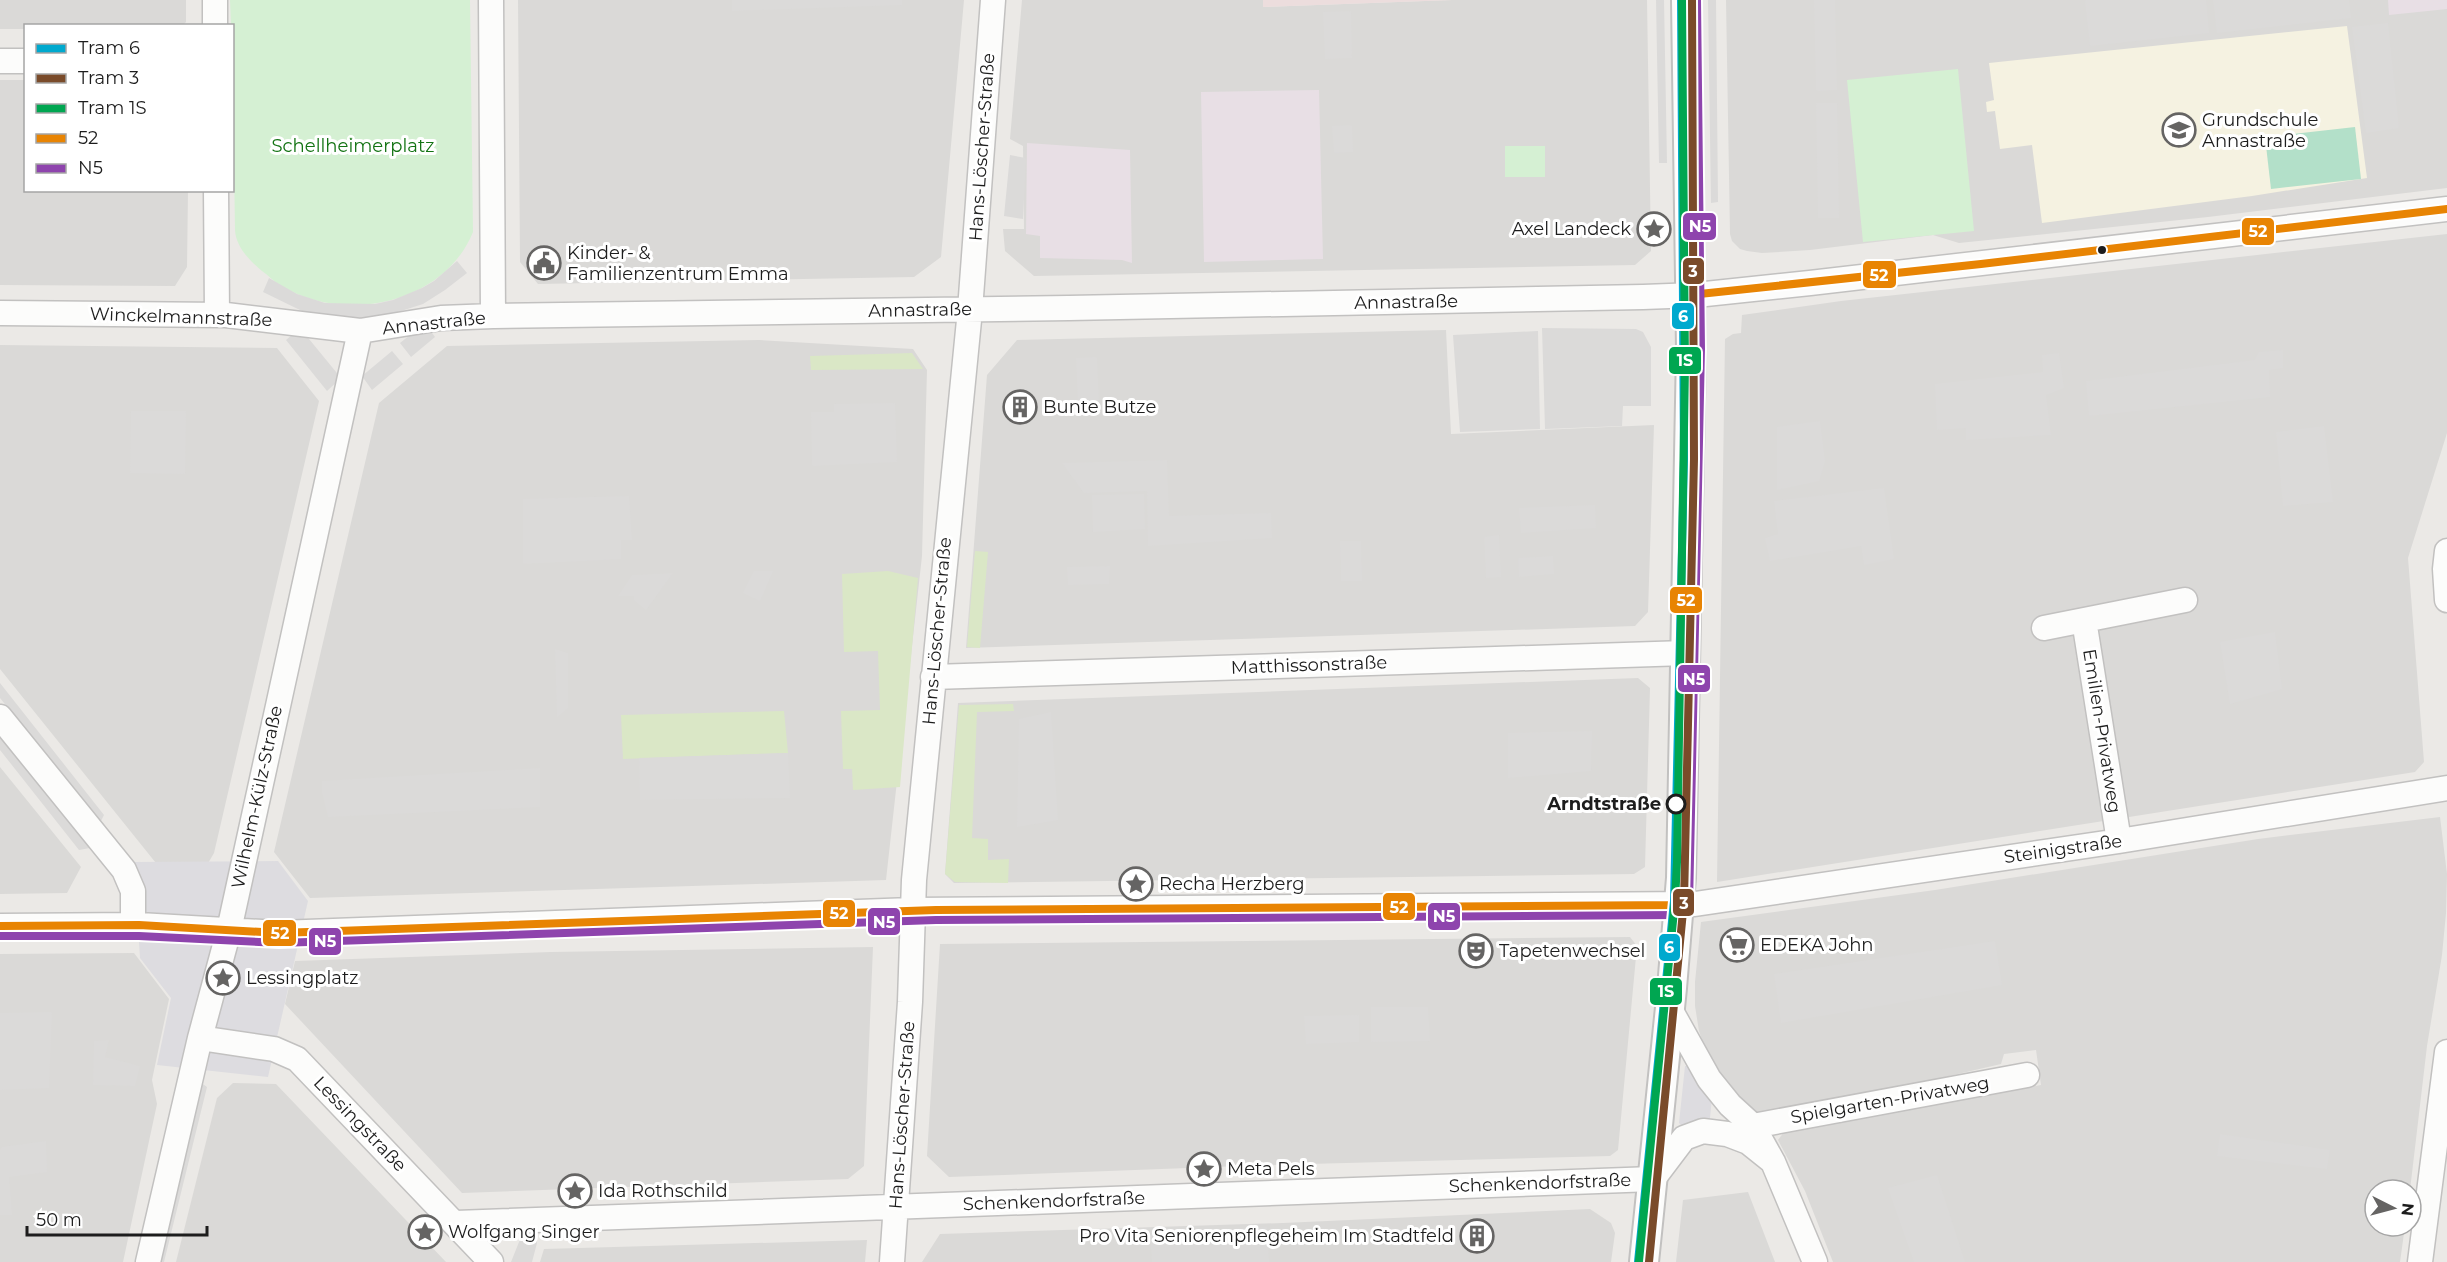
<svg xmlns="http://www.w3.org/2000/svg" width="2447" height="1262" viewBox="0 0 2447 1262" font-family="Montserrat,sans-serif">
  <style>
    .residential { fill: #dad9d7 }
    .commercial { fill: #ecdddd }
    .industrial { fill: #e8dfe5 }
    .education { fill: #f5f2e1 }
    .grass { fill: #dae7c6 }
    .park { fill: #d5f0d3 }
    .pitch { fill: #b3e0c9 }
    .parking { fill: #dbdad9 }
    .plaza { fill: #dddce0 }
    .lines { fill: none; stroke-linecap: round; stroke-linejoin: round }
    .minor-casing { stroke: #c2c1c0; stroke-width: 27 }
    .tertiary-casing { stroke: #c2c1c0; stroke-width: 32 }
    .minor { stroke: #fcfcfb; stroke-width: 24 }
    .tertiary { stroke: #fcfcfb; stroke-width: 28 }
    .bus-1-casing { stroke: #fff; stroke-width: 12 }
    .bus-2-casing { stroke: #fff; stroke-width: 12 }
    .bus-1 { stroke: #e88403; stroke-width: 8 }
    .bus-2 { stroke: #8e44ad; stroke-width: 8 }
    .tram-1-casing { stroke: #fff; stroke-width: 12 }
    .tram-2-casing { stroke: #fff; stroke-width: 12 }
    .tram-3-casing { stroke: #fff; stroke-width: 12 }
    .tram-1 { stroke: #00a9ce; stroke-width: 8 }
    .tram-2 { stroke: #7a4b2a; stroke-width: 8 }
    .tram-3 { stroke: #00a651; stroke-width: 8 }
    .bus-dot { fill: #1d1d1d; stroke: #fff; stroke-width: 2 }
    .stop-dot { fill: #fff; stroke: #1d1d1d; stroke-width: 3 }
    .labels { text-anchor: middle; stroke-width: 6; stroke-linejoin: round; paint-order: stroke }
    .poi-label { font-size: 18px; fill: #1d1d1d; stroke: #fff; text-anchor: start }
    .park-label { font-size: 18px; fill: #137313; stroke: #fff }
    .street-label { font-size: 18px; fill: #1d1d1d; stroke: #fff }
    .stop-label { font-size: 18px; font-weight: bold; fill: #1d1d1d; stroke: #fff; text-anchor: end }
    .line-badge { stroke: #fff; stroke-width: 2 }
    .badge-label { font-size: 16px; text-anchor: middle; font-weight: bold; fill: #fff }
  </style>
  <rect width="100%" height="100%" fill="#ebe9e6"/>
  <path class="residential" d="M 0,0 L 186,0 L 186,22 L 183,25 L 26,26 L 25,29 L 0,29 Z
    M 518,0 L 964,0 L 941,257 L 914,277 L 538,284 L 520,262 Z
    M 1022,0 L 1263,0 L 1264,7 L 1452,0 L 1647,0 L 1651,251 L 1635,265 L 1034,276 L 1005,251 L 1003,229 L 1024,229 L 1023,146 L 1010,139 Z
    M 1726,0 L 2447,0 L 2447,188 L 2208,217 L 1959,243 L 1933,235 L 1810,250 L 1762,253 L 1747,251 L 1740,249 L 1732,241 L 1730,234 Z
    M 0,80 L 25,80 L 26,190 L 188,191 L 187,267 L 175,286 L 0,285 Z
    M 2447,234 L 2447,433 L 2408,558 L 2424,762 L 2415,772 L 1717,882 L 1725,339 L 1733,334 L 1741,333 L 1742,315 L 1841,301 Z
    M 1446,330 L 1451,434 L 1654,425 L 1648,612 L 1635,626 L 966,648 L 987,375 L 1017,340 Z
    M 759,340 L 913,349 L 927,370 L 922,556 L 886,880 L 310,898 L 274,852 L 379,403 L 447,346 Z
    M 0,345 L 277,348 L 319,401 L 214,853 L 200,877 L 168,878 L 0,669 Z
    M 1638,678 L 1650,688 L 1645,867 L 1634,874 L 954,883 L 945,874 L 958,703 Z
    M 0,767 L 81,867 L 67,893 L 0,894 Z
    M 2440,817 L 2447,874 L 2446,913 L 2442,955 L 2427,1046 L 2410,1190 L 2375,1190 L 2375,1226 L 2405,1226 L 2400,1262 L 1833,1262 L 1805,1191 L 1778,1140 L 1784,1132 L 2041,1085 L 2036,1050 L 2004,1054 L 2001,1064 L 1858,1097 L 1754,1114 L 1738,1102 L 1711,1066 L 1699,1031 L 1695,1006 L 1695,982 L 1701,922 L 1935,890 L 2258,839 Z
    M 1630,937 L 1637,946 L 1618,1150 L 1610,1156 L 1267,1165 L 949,1177 L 927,1156 L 940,944 Z
    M 873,947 L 864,1166 L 848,1179 L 462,1193 L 285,1004 L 295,961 L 551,952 Z
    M 134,953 L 169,999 L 152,1080 L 157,1104 L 123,1262 L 0,1262 L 0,954 Z
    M 233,1083 L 276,1084 L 446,1262 L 176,1262 L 217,1098 Z
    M 1748,1192 L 1775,1262 L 1676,1262 L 1683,1200 Z
    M 1590,1209 L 1611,1223 L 1615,1233 L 1611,1262 L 922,1262 L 940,1234 L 1283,1223 Z
    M 867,1240 L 865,1262 L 540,1262 L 544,1249 Z"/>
  <path class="commercial" d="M 1263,0 L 1452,0 L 1263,7 Z"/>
  <path class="industrial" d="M 2388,0 L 2447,0 L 2447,9 L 2389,15 Z
    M 1319,90 L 1323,259 L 1204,262 L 1201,92 Z
    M 1027,143 L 1130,150 L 1132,263 L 1122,260 L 1040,258 L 1040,236 L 1026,234 Z"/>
  <path class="education" d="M 2347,26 L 2367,178 L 2252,196 L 2042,223 L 2032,145 L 2000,149 L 1995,111 L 1987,112 L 1986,102 L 1994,100 L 1989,63 Z"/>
  <path class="grass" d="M 912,353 L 923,369 L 811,370 L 810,356 Z
    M 975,551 L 988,552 L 980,648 L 967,647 Z
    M 888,571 L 918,578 L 900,787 L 853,790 L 852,769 L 843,769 L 841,711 L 880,710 L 878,651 L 844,652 L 842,574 Z
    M 1013,704 L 1014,711 L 977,712 L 972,838 L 988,839 L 988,860 L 1009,859 L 1008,883 L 955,882 L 945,874 L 959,705 Z
    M 784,711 L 788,753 L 623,759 L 621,715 Z"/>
  <path class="park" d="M 230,0 L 470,0 L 473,232 C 444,304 343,325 280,285 C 273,281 268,275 262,271 C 249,260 236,247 235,230 L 232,26 L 231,25 Z
    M 1958,69 L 1974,231 L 1863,242 L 1847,80 Z
    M 1505,146 L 1545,146 L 1545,177 L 1505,177 Z"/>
  <path class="pitch" d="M 2355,127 L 2361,179 L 2271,189 L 2265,137 Z"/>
  <path class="parking" d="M 732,0 L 902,0 L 902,5 L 732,11 Z
    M 1656,0 L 1664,0 L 1667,163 L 1659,163 Z
    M 1708,0 L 1716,0 L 1718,202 L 1711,203 Z
    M 1814,0 L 1835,0 L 1837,90 L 1816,91 Z
    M 2085,0 L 2206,0 L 2209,33 L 2090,46 Z
    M 2213,0 L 2349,0 L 2351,18 L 2217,33 Z
    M 1351,11 L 1352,58 L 1325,59 L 1323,12 Z
    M 2388,23 L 2399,128 L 2366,133 L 2352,27 Z
    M 1816,103 L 1837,103 L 1839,218 L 1818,218 Z
    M 1352,125 L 1353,152 L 1334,153 L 1332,126 Z
    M 1010,155 L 1026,158 L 1023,219 L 1004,216 Z
    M 457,261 L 467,273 L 445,290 L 423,304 L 379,318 L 326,317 L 302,311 L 263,292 L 269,278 L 297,294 L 325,303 L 375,304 L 393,300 L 422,288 L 434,281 Z
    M 425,323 L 435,337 L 411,357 L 400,343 Z
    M 300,328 L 341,378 L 327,391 L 286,340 Z
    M 1542,328 L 1636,329 L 1643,332 L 1651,347 L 1651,406 L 1623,406 L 1622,426 L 1545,429 Z
    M 1538,331 L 1540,429 L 1460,432 L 1453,335 Z
    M 2283,350 L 2283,368 L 2269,370 L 2270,397 L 2089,416 L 2086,381 L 2255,360 L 2259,352 Z
    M 392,351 L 403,364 L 372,390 L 362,376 Z
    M 2059,353 L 2064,388 L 2046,395 L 2051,435 L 1966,440 L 1966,428 L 1937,430 L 1935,384 L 2043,372 L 2042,355 Z
    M 1097,357 L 1099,404 L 1078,405 L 1076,358 Z
    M 895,403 L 897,462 L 812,466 L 811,412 L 834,412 L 834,404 Z
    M 131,411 L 186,411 L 185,474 L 130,473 Z
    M 1820,421 L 1825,461 L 1819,481 L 1777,490 L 1777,427 Z
    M 2324,426 L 2333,502 L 2283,506 L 2276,432 Z
    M 1167,460 L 1169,516 L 1271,513 L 1272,538 L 1148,546 L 1147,491 L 1084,493 L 1062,463 Z
    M 1884,488 L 1894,559 L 1864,565 L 1861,546 L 1770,561 L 1765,538 L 1778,534 L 1774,501 Z
    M 1144,494 L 1145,529 L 1093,532 L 1092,495 Z
    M 629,496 L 632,540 L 621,540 L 621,559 L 523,564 L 523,499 Z
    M 1595,505 L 1596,528 L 1521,533 L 1519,508 Z
    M 1499,535 L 1501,577 L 1486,578 L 1484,537 Z
    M 1340,541 L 1361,541 L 1362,581 L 1341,581 Z
    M 1553,556 L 1554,574 L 1519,577 L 1518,558 Z
    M 1110,566 L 1109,584 L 1068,585 L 1067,567 Z
    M 754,571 L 773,571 L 760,601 L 743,593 Z
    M 673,573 L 646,610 L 634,600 L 634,596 L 618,596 L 632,575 Z
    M 2275,632 L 2282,689 L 2230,704 L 2220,642 Z
    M 555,649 L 568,653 L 568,708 L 557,717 Z
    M 0,683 L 104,815 L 100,823 L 0,698 Z
    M 1051,712 L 1058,820 L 1017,827 L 1019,719 Z
    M 1592,731 L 1591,771 L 1508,778 L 1508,733 Z
    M 0,736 L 90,848 L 79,850 L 0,750 Z
    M 788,753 L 790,798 L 640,800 L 639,758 Z
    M 540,768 L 540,807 L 328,817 L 322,792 L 322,781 Z
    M 1995,941 L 2002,985 L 1781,1023 L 1774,974 Z
    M 1371,1007 L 1428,1007 L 1430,1041 L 1371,1042 Z
    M 52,1012 L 49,1088 L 0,1090 L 0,1013 Z
    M 1359,1015 L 1359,1042 L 1306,1044 L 1304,1016 Z
    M 109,1040 L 105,1057 L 140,1066 L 135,1086 L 93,1085 L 94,1041 Z
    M 200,1082 L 207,1087 L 164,1262 L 156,1262 Z
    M 2220,1134 L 2330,1150 L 2327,1169 L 2217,1156 Z
    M 46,1141 L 47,1172 L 9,1177 L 12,1215 L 0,1215 L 0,1150 L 2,1147 Z
    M 1937,1175 L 1965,1262 L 1914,1262 L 1888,1188 Z
    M 536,1226 L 537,1243 L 532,1262 L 511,1262 L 525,1227 Z
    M 1267,1227 L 1269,1262 L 1152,1262 L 1150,1234 Z"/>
  <path class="plaza" d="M 278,861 L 308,901 L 268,1077 L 157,1065 L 171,998 L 140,958 L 134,862 Z
    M 1685,1066 L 1691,1066 L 1712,1098 L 1710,1118 L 1682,1126 L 1679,1123 Z"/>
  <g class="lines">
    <g class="minor-casing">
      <path id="minor" d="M 215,0 L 215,26
        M 491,0 L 493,316
        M 0,61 L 26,61
        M 216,190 L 217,314
        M 0,313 L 226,315 L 360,331 L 441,318 L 493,316 L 1069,308 L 1643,297 L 1696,295 L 1810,283 L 2447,209
        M 2447,551 L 2445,569 L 2447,600
        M 2084,620 L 2119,841
        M 2044,628 L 2185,600
        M 933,677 L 1686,653
        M 0,717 L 124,870 L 133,891 L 133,925
        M 0,926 L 139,925 L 279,933 L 912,910 L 1695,904 L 2119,841 L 2447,788
        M 1670,1009 L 1709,1079 L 1730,1105 L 1753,1126 L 1773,1162 L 1815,1262
        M 200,1038 L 274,1049 L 297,1059 L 491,1262
        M 1753,1126 L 2027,1075
        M 456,1223 L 1653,1179 L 1684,1138 L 1703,1131 L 1727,1134 L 1748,1142 L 1773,1162
        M 148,1262 L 200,1038 L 229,930 L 360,331
        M 892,1262 L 910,1002 L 914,880 L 970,310 L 993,0
        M 2420,1262 L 2447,1052"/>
    </g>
    <g class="tertiary-casing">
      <path id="tertiary" d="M 1644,1262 L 1672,988 L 1681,878 L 1691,349 L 1686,0"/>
    </g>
    <use href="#minor" class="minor"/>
    <use href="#tertiary" class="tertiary"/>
    <g class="bus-1-casing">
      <path id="bus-1" d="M 1690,295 L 1981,264 L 2447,209
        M 1679,905 L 1689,474 L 1690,295
        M 0,926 L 139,925 L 279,933 L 936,910 L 1679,905"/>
    </g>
    <g class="bus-2-casing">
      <path id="bus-2" d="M 1689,905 L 1701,349 L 1697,0
        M 0,936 L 139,936 L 279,943 L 936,920 L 1679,915"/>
    </g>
    <use href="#bus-1" class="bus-1"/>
    <use href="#bus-2" class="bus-2"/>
    <g class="tram-1-casing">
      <path id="tram-1" d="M 1638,1262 L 1674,901 L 1684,459 L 1681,0"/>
    </g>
    <g class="tram-2-casing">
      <path id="tram-2" d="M 1649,1262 L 1684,901 L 1694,459 L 1692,0"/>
    </g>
    <g class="tram-3-casing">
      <path id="tram-3" d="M 1639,1261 L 1675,901 L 1677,862 L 1685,366 L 1682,0"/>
    </g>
    <use href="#tram-1" class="tram-1"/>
    <use href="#tram-2" class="tram-2"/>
    <use href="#tram-3" class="tram-3"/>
  </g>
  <defs>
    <g id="school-ring" transform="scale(1.725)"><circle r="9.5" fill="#fff" stroke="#656463" stroke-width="1.5"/><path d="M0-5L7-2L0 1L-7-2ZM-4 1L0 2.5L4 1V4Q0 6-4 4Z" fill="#656463"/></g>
    <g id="sight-ring" transform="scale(1.725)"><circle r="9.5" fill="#fff" stroke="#656463" stroke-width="1.5"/><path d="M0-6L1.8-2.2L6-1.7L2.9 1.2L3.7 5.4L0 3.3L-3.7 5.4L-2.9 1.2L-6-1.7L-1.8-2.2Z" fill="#656463"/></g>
    <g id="civic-ring" transform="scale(1.725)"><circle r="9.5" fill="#fff" stroke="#656463" stroke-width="1.5"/><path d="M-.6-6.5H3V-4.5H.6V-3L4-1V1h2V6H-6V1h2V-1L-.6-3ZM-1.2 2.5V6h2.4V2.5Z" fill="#656463"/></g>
    <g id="building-ring" transform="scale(1.725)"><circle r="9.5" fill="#fff" stroke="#656463" stroke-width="1.5"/><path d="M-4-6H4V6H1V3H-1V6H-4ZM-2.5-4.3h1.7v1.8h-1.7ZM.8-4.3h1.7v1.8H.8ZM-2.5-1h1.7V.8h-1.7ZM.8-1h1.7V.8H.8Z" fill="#656463"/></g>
    <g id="supermarket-ring" transform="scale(1.725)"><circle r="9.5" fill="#fff" stroke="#656463" stroke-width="1.5"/><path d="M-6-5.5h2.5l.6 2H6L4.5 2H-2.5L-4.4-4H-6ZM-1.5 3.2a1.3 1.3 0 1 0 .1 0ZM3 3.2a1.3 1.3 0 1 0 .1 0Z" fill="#656463"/></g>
    <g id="theatre-ring" transform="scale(1.725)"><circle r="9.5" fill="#fff" stroke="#656463" stroke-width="1.5"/><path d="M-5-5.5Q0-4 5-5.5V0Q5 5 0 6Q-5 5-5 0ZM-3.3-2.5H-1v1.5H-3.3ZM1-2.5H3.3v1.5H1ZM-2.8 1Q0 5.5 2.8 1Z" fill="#656463"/></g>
  </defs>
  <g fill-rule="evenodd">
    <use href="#school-ring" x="2179" y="130"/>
    <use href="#sight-ring" x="1654" y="229"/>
    <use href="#civic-ring" x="544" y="263"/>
    <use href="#building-ring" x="1020" y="407"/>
    <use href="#sight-ring" x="1136" y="884"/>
    <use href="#supermarket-ring" x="1737" y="945"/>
    <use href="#theatre-ring" x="1476" y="951"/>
    <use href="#sight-ring" x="223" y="978"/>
    <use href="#sight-ring" x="1204" y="1169"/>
    <use href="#sight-ring" x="575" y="1191"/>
    <use href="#sight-ring" x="425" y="1232"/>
    <use href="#building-ring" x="1477" y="1236"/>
  </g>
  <circle class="bus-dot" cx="2102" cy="250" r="5"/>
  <circle class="stop-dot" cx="1676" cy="804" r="9"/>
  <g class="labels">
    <g class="poi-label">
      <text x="2202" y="126">Grundschule<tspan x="2202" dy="21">Annastraße</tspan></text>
      <text x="1631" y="235" text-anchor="end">Axel Landeck</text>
      <text x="567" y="259">Kinder- &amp;<tspan x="567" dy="21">Familienzentrum Emma</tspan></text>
      <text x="1043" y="413">Bunte Butze</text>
      <text x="1159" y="890">Recha Herzberg</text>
      <text x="1760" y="951">EDEKA John</text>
      <text x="1499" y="957">Tapetenwechsel</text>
      <text x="246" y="984">Lessingplatz</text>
      <text x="1227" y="1175">Meta Pels</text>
      <text x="598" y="1197">Ida Rothschild</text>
      <text x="448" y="1238">Wolfgang Singer</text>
      <text x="1454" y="1242" text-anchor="end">Pro Vita Seniorenpflegeheim Im Stadtfeld</text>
    </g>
    <g class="park-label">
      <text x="353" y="152">Schellheimerplatz</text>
    </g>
    <g class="street-label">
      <text transform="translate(982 147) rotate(-86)" y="6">Hans-Löscher-Straße</text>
      <text transform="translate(1406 302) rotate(-1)" y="6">Annastraße</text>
      <text transform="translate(920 310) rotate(-1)" y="6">Annastraße</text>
      <text transform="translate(181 317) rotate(2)" y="6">Winckelmannstraße</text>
      <text transform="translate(434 323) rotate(-6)" y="6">Annastraße</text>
      <text transform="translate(937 631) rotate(-85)" y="6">Hans-Löscher-Straße</text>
      <text transform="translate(1309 665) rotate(-2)" y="6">Matthissonstraße</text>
      <text transform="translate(2102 731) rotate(81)" y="6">Emilien-Privatweg</text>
      <text transform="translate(257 797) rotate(-78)" y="6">Wilhelm-Külz-Straße</text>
      <text transform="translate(2063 849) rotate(-8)" y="6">Steinigstraße</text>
      <text transform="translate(1890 1100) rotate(-10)" y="6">Spielgarten-Privatweg</text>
      <text transform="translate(902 1115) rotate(-86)" y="6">Hans-Löscher-Straße</text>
      <text transform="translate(360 1124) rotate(46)" y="6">Lessingstraße</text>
      <text transform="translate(1540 1183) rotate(-2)" y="6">Schenkendorfstraße</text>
      <text transform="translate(1054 1201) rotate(-2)" y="6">Schenkendorfstraße</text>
    </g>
    <g class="stop-label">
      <text x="1661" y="810">Arndtstraße</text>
    </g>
  </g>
  <g class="line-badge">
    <rect x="1682" y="212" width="35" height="29" rx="6" fill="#8e44ad"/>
    <rect x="2241" y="217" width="34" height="29" rx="6" fill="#e88403"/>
    <rect x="1682" y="257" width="23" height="28" rx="6" fill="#7a4b2a"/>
    <rect x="1862" y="260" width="35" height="29" rx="6" fill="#e88403"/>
    <rect x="1671" y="302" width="24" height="28" rx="6" fill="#00a9ce"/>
    <rect x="1668" y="346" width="34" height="29" rx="6" fill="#00a651"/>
    <rect x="1669" y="586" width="34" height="28" rx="6" fill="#e88403"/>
    <rect x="1677" y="664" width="34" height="29" rx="6" fill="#8e44ad"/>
    <rect x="1672" y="888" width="23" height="29" rx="6" fill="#7a4b2a"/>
    <rect x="1382" y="892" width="34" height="29" rx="6" fill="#e88403"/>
    <rect x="822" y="899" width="34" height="29" rx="6" fill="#e88403"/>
    <rect x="1427" y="902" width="34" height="29" rx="6" fill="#8e44ad"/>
    <rect x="867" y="907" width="34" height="29" rx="6" fill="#8e44ad"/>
    <rect x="262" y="919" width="35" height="28" rx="6" fill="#e88403"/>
    <rect x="308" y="927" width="34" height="29" rx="6" fill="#8e44ad"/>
    <rect x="1658" y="933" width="23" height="29" rx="6" fill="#00a9ce"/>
    <rect x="1649" y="977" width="34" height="29" rx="6" fill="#00a651"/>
  </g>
  <g class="badge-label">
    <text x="1700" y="232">N5</text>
    <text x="2258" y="237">52</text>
    <text x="1693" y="277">3</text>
    <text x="1879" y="281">52</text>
    <text x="1683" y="322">6</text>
    <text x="1685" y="366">1S</text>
    <text x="1686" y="606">52</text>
    <text x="1694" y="685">N5</text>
    <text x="1684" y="909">3</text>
    <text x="1399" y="913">52</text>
    <text x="839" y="919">52</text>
    <text x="1444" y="922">N5</text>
    <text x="884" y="928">N5</text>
    <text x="280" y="939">52</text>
    <text x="325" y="947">N5</text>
    <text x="1669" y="953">6</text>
    <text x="1666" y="997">1S</text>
  </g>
  <rect x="24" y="24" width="210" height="168" fill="#ffffff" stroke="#a5a5a5" stroke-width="1.5"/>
  <rect x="36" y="44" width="30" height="9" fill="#00a9ce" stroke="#a5a5a5" stroke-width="1.5"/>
  <text x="78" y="54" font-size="18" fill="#1d1d1d">Tram 6</text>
  <rect x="36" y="74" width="30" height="9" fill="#7a4b2a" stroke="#a5a5a5" stroke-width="1.5"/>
  <text x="78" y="84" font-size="18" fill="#1d1d1d">Tram 3</text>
  <rect x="36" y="104" width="30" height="9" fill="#00a651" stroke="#a5a5a5" stroke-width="1.5"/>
  <text x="78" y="114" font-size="18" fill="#1d1d1d">Tram 1S</text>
  <rect x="36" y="134" width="30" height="9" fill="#e88403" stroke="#a5a5a5" stroke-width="1.5"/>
  <text x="78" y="144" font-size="18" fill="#1d1d1d">52</text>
  <rect x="36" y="164" width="30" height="9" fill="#8e44ad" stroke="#a5a5a5" stroke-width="1.5"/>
  <text x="78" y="174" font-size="18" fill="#1d1d1d">N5</text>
  <g transform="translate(2393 1208) rotate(96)"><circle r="28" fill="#ffffff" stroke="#a5a5a5" stroke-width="1.5"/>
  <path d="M0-4.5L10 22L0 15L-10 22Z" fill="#656463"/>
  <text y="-9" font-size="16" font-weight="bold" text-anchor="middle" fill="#1d1d1d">N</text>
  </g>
  <path d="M27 1226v9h180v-9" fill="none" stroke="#1d1d1d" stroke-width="3"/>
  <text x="36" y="1226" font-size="18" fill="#1d1d1d" stroke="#ffffff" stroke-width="4.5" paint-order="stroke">50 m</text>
</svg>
